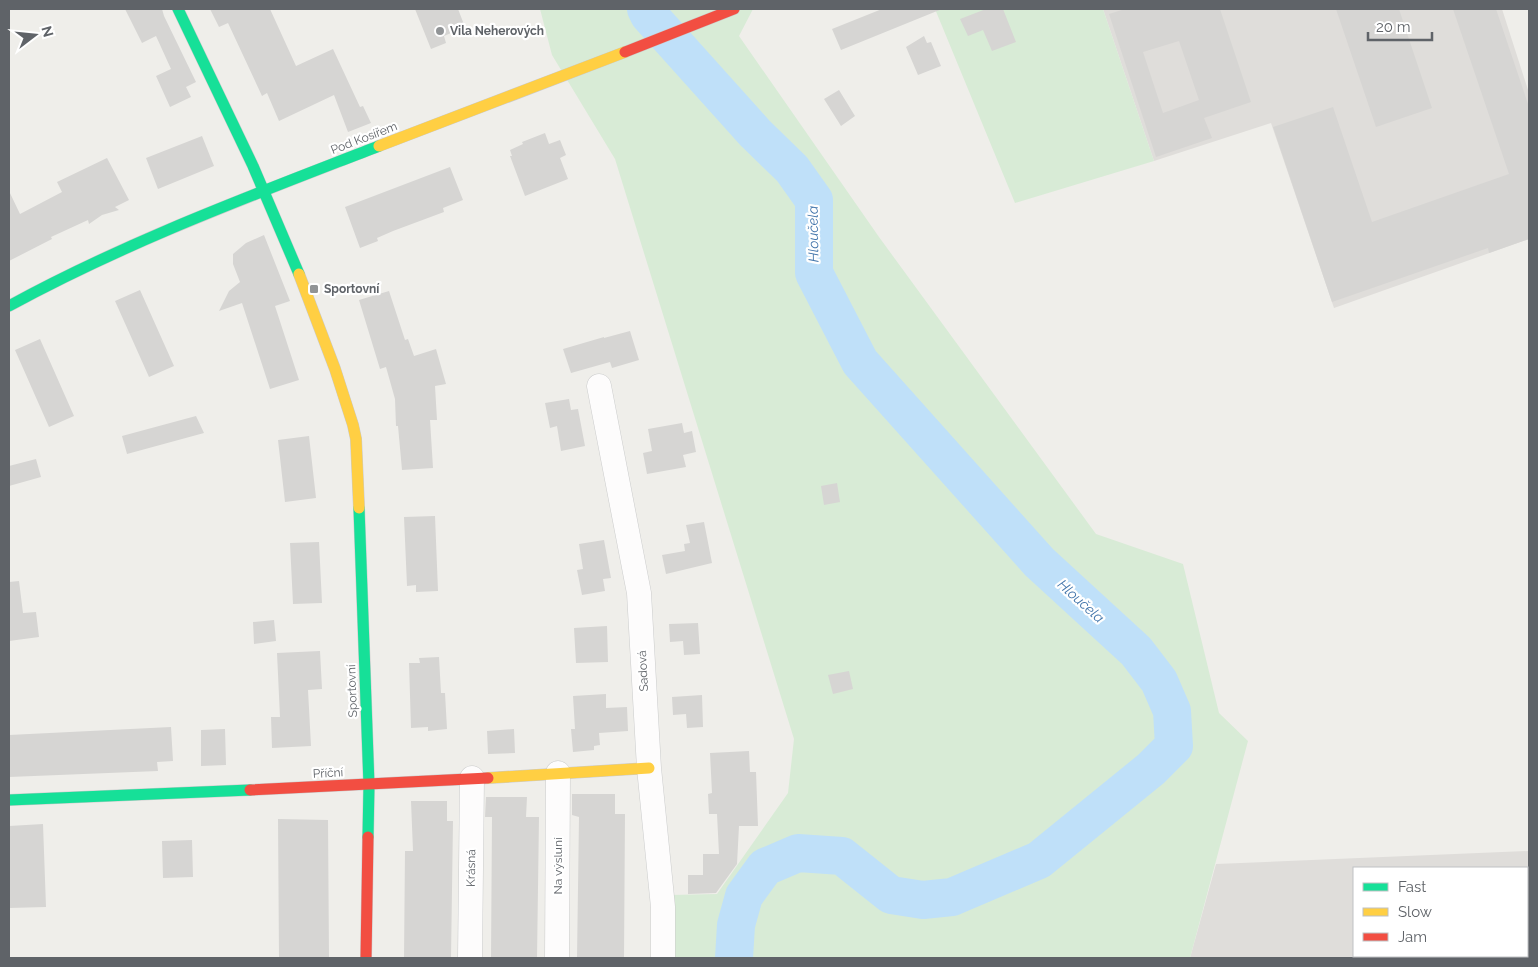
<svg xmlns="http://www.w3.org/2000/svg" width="1538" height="967" viewBox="0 0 1538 967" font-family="Raleway,sans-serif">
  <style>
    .industrial { fill: #dfddda; fill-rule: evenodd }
    .green { fill: #d8ebd6 }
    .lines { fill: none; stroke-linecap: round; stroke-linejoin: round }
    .river { stroke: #bfe0f9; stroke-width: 38 }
    .building { fill: #d6d5d3; fill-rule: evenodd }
    .street-casing { stroke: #cbcccc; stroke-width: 25 }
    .fast-casing { stroke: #cacacb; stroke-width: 12 }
    .slow-casing { stroke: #cacacb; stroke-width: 12 }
    .jam-casing { stroke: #cacacb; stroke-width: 12 }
    .street { stroke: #fdfcfc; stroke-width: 24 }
    .fast { stroke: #16e098; stroke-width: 11 }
    .slow { stroke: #ffcf43; stroke-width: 11 }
    .jam { stroke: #f24e42; stroke-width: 11 }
    .poi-dot { fill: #919496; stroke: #fff; stroke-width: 2 }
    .labels { text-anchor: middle; stroke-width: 4.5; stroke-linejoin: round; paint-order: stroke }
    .poi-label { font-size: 12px; font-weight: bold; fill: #5f6368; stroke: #fff; text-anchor: start }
    .street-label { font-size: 12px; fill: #5f6368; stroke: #fff }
    .water-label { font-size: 14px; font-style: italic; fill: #4174aa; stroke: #fff }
  </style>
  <rect width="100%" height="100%" fill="#efeeea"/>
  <path class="industrial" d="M 1103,9 L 1502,9 L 1529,93 L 1529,239 L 1334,308 L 1271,123 L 1154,161 Z
    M 1529,851 L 1529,958 L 1190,958 L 1216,864 ZM 1354,868 L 1527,868 L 1527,956 L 1354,956 Z"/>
  <path class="green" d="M 540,9 L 753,9 L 739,36 L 879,237 L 1096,534 L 1183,564 L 1219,713 L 1248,741 L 1190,958 L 670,958 L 671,895 L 717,894 L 788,793 L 794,739 L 615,159 L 552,55 Z
    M 935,9 L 1103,9 L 1154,161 L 1015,203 Z"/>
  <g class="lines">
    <path class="river" d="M 646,9 L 649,15 L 755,133 L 792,169 L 814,200 L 814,273 L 860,362 L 1039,562 L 1136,651 L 1159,681 L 1172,711 L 1174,746 L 1151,769 L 1039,860 L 952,897 L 923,900 L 891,895 L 842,856 L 798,853 L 765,867 L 744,896 L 736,925 L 734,958"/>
  </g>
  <path class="building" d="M 125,9 L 162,9 L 164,16 L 196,82 L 186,87 L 191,97 L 170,107 L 156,76 L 171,69 L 156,36 L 142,43 Z
    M 210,9 L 270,9 L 296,66 L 333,49 L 360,107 L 363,106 L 371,123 L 348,132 L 334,95 L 279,121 L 267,93 L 262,96 L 228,23 L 219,27 Z
    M 415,9 L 458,9 L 465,27 L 444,36 L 446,43 L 431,49 Z
    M 882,9 L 942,9 L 841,50 L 832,29 Z
    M 986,9 L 1003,9 L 1016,42 L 992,51 L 983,30 L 968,36 L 960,19 Z
    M 1125,9 L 1220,9 L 1251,102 L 1204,118 L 1212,138 L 1156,157 L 1109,14 ZM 1179,41 L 1199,100 L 1163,113 L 1143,52 Z
    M 1336,9 L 1399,9 L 1432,108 L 1376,127 Z
    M 1453,9 L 1496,9 L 1529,107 L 1529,239 L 1489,253 L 1488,248 L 1332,302 L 1273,127 L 1333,107 L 1372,222 L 1509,174 Z
    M 924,36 L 927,43 L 931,42 L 941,66 L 918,75 L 906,47 Z
    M 839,90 L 855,116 L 841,126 L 824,99 Z
    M 545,133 L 549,144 L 560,140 L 566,155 L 560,158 L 568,179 L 525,196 L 510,156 L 512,156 L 510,150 L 523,144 L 522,142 Z
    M 202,136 L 214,166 L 158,189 L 146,158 Z
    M 107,158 L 129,200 L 115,207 L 119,210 L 102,215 L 89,224 L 88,220 L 51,237 L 52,239 L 9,261 L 9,191 L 20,214 L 62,192 L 57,182 Z
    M 450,167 L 463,200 L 443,208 L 444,212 L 393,231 L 377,238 L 378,241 L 360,248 L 345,207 Z
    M 264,235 L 290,301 L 275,306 L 299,380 L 270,389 L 242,303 L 219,311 L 229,291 L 240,282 L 233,264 L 233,254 L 246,243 Z
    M 140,290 L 174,366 L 149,377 L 115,301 Z
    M 389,291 L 405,340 L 408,339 L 414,356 L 436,349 L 446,384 L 435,386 L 437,420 L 430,420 L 433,468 L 402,470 L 398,426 L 396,426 L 395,399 L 386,367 L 380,369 L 359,300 Z
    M 630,331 L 639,360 L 612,368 L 610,362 L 571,373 L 563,349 L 604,337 L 604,338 Z
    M 40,339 L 74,416 L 49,427 L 15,350 Z
    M 569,399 L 571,410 L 578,409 L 585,446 L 561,451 L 557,426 L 550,428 L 545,403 Z
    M 196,416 L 204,433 L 127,454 L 122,436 Z
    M 682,423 L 684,433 L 692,431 L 696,452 L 683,455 L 686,467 L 647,474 L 643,453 L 652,451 L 648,429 Z
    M 309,436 L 316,498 L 285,502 L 278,440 Z
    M 36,459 L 41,477 L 9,486 L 9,466 Z
    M 837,483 L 840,502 L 824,505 L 821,486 Z
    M 435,516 L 438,591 L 416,592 L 416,585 L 407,586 L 404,517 Z
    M 704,522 L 712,563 L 666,574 L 662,555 L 685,551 L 684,544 L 690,543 L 686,525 Z
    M 604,540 L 611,578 L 603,579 L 605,591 L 582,595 L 577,570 L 583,569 L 579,544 Z
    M 319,542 L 322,603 L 293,604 L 290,543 Z
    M 19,581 L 23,613 L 36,612 L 39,637 L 9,641 L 9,582 Z
    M 274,620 L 276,641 L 254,644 L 253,622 Z
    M 698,623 L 700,654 L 684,655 L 683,641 L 670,642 L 669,624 Z
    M 607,626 L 608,662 L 576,663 L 574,628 Z
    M 320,651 L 322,689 L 308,690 L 311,746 L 272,748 L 271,717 L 280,717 L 277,653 Z
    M 439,657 L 441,693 L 445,693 L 447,729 L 428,731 L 428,727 L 411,728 L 409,663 L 420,663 L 419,658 Z
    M 849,671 L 853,689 L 833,694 L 828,675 Z
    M 606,694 L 606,708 L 627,707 L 628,731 L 599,733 L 600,745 L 594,746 L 594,750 L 573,752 L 571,729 L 575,729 L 573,696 Z
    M 702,695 L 703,727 L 687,728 L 686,714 L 673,715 L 672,697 Z
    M 171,727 L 173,761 L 157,762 L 158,771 L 9,777 L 9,735 Z
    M 225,729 L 226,765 L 201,766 L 201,730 Z
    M 514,729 L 515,753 L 488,754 L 487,731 Z
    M 749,751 L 750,772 L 756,772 L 758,826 L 739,826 L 737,864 L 716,893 L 688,894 L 688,875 L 703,875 L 703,854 L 719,854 L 717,814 L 709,814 L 708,794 L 712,793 L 710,753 Z
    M 572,794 L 615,794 L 615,814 L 625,814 L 624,958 L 577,958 L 579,817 L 572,815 Z
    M 486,797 L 527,797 L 526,817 L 539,817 L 537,958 L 491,958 L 492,817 L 485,817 Z
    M 411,801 L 447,801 L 447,821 L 453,821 L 451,958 L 404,958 L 405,851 L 413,851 Z
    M 278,819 L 328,820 L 329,958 L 279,958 Z
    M 43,824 L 46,907 L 9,908 L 9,826 Z
    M 192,840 L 193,877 L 163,878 L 162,841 Z"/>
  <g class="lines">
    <g class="street-casing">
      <path id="street" d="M 599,386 L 639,593 L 649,768 L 663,907 L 663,958
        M 470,958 L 472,778
        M 557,958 L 558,773"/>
    </g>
    <g class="fast-casing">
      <path id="fast" d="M 178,9 L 253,166 L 299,274
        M 9,306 C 128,241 253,195 379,146
        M 359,508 L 369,785 L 368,837
        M 9,800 L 250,790"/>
    </g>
    <g class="slow-casing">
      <path id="slow" d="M 379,146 L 625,52
        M 299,274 L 335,369 L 353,425 L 356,439 L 359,508
        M 488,778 L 649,768"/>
    </g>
    <g class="jam-casing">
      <path id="jam" d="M 625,52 L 734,9
        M 250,790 L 488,778
        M 366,958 L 368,837"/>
    </g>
    <use href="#street" class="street"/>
    <use href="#fast" class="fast"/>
    <use href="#slow" class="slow"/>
    <use href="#jam" class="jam"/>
  </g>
  <g class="poi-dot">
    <circle cx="440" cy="31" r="5"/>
    <rect x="309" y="284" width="10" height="10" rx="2.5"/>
  </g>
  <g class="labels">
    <g class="poi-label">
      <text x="450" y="35">Vila Neherových</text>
      <text x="324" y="293">Sportovní</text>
    </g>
    <g class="street-label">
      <text transform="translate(364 138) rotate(-21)" y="4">Pod Kosířem</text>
      <text transform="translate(643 671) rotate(-93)" y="4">Sadová</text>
      <text transform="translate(352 691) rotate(-92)" y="4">Sportovní</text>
      <text transform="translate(328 773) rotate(-3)" y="4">Příční</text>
      <text transform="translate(558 866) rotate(-90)" y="4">Na výsluní</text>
      <text transform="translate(471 868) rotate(-89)" y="4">Krásná</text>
    </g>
    <g class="water-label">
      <text transform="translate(813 234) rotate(-91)" y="5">Hloučela</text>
      <text transform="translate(1081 601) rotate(42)" y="5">Hloučela</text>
    </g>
  </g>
  <rect width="1538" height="967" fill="none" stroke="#5f6368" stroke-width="20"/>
  <rect x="1353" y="867" width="175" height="90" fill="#ffffff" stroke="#bfc1c3"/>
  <rect x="1363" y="883" width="25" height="8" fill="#16e098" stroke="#bfc1c3"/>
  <text x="1398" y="892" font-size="15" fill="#5f6368">Fast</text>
  <rect x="1363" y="908" width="25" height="8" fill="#ffcf43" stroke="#bfc1c3"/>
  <text x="1398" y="917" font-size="15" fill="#5f6368">Slow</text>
  <rect x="1363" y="933" width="25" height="8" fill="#f24e42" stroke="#bfc1c3"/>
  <text x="1398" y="942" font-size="15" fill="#5f6368">Jam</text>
  <g transform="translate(35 35) rotate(74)" stroke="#ffffff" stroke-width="4" paint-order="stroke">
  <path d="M0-4L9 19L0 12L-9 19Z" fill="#5f6368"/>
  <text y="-8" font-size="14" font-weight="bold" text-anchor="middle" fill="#5f6368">N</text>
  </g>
  <path d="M1368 32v8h64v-8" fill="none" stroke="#5f6368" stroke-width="2.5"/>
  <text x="1376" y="32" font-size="15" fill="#5f6368" stroke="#ffffff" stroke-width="4" paint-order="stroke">20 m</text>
</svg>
